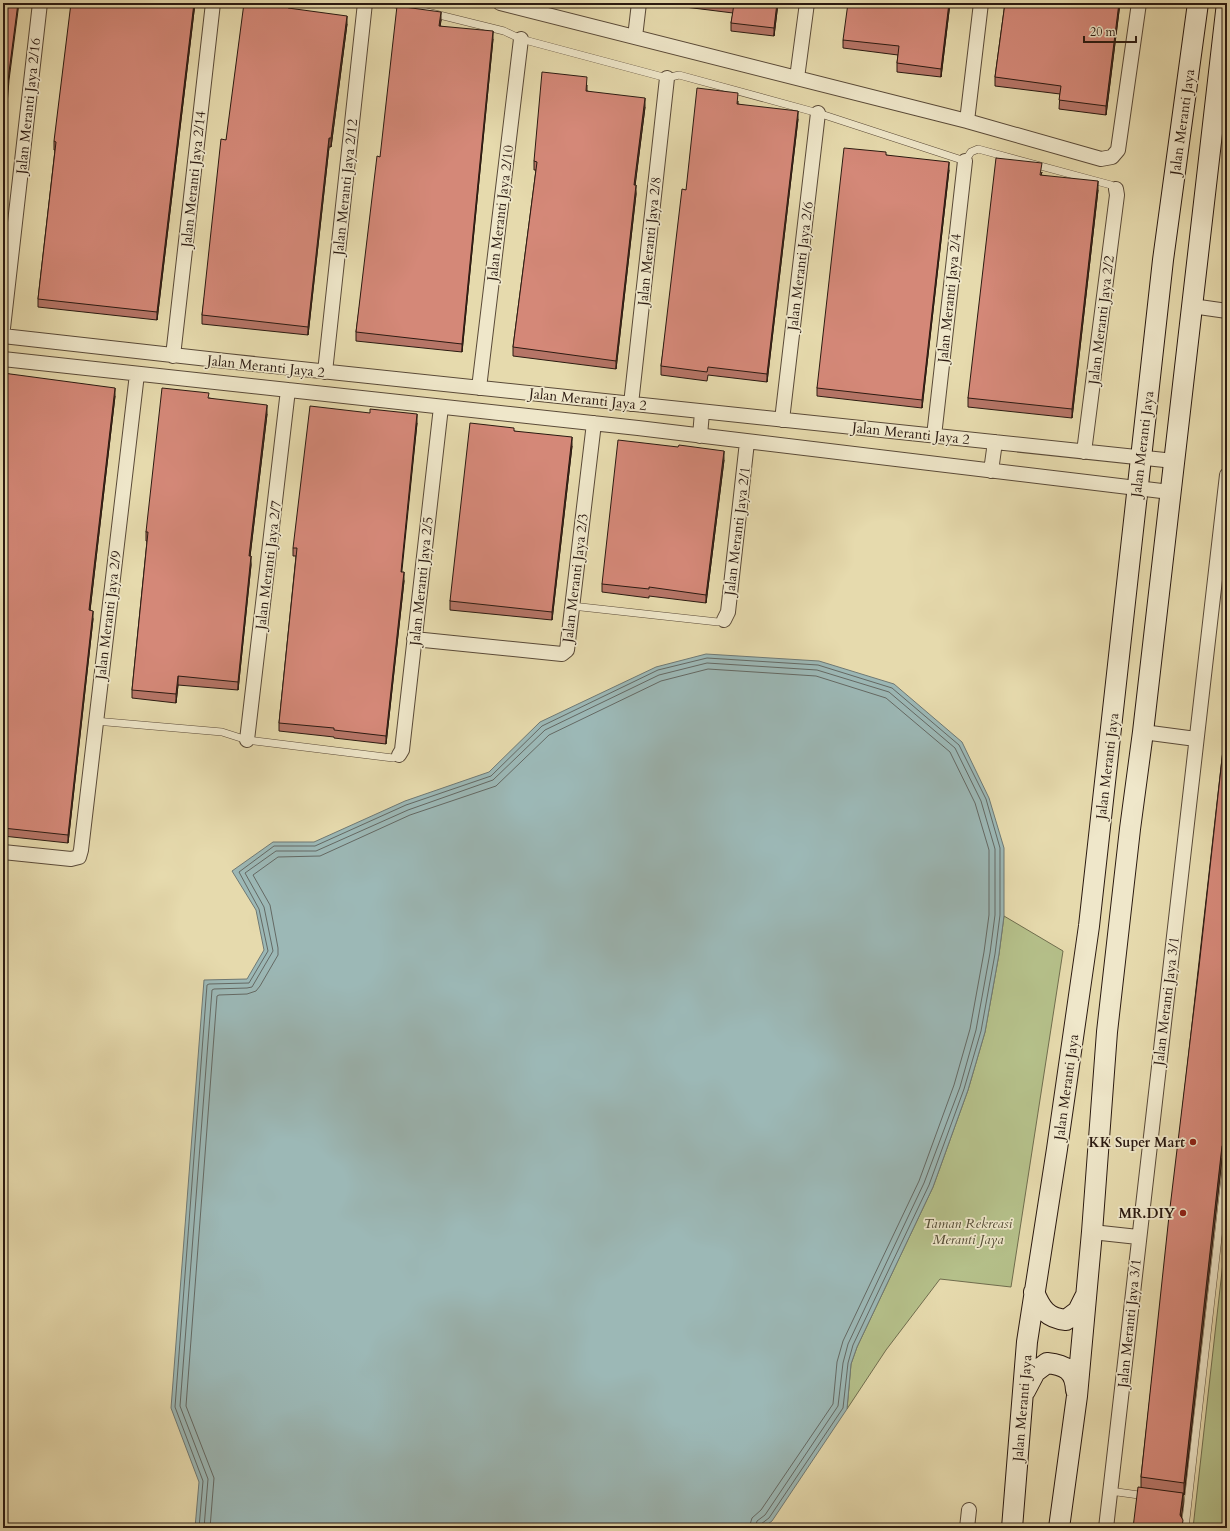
<svg xmlns="http://www.w3.org/2000/svg" width="1230" height="1531" viewBox="0 0 1230 1531" font-family="Cardo,serif">
  <style>
    .green { fill: #b5c08a; stroke: #706d4e }
    .water { fill: #9cb8b6; stroke: #6f7974 }
    .lines { fill: none; stroke-linecap: round; stroke-linejoin: round }
    .shore { stroke: #646964; stroke-width: 1 }
    .lane-casing { stroke: #5a4a38; stroke-width: 8 }
    .street-casing { stroke: #5a4a38; stroke-width: 16 }
    .secondary-casing { stroke: #2b1a11; stroke-width: 22 }
    .lane { stroke: #efe7ca; stroke-width: 7 }
    .street { stroke: #efe7ca; stroke-width: 14 }
    .secondary { stroke: #efe7ca; stroke-width: 20 }
    .wall { fill: #b67567; stroke: #2b1a11 }
    .shaded-wall { fill: #945f54; stroke: #2b1a11 }
    .building { fill: #d48878; stroke: #2b1a11 }
    .poi-dot { fill: #8f2418; stroke: #efe7ca; stroke-width: 1.5 }
    .labels { text-anchor: middle; stroke-width: 3.5; stroke-linejoin: round; paint-order: stroke }
    .street-label { font-size: 14px; fill: #2b1a11; stroke: #efe7ca }
    .poi-label { font-size: 14px; font-weight: bold; fill: #2b1a11; stroke: #efe7ca; text-anchor: end }
    .park-label { font-size: 14px; font-style: italic; fill: #544c35; stroke: #efe7ca }
  </style>
  <rect width="100%" height="100%" fill="#e6daad"/>
  <filter id="stains"><feTurbulence type="fractalNoise" baseFrequency=".005" numOctaves="4"/><feColorMatrix values="0 0 0 0 .2 0 0 0 0 .09 0 0 0 0 .02 0 0 0 .5 -.17"/></filter>
  <radialGradient id="worn" r=".72"><stop offset=".6" stop-color="#630" stop-opacity="0"/><stop offset="1" stop-color="#630" stop-opacity=".3"/></radialGradient>
  <path class="green" d="M 1004,916 L 1063,951 L 1011,1287 L 940,1279 L 886,1350 L 847,1409 L 851,1364 L 857,1347 L 933,1187 L 968,1090 L 985,1032 L 999,954 Z
    M 1227,1227 L 1227,1528 L 1193,1528 Z"/>
  <path class="water" d="M 706,654 L 819,661 L 894,684 L 962,742 L 989,798 L 1004,848 L 1004,916 L 999,954 L 985,1032 L 968,1090 L 933,1187 L 857,1347 L 851,1364 L 847,1409 L 772,1521 L 762,1528 L 195,1528 L 199,1482 L 171,1408 L 204,980 L 247,979 L 264,950 L 256,910 L 232,871 L 273,842 L 314,842 L 405,801 L 489,772 L 540,722 L 656,667 Z"/>
  <g class="lines">
    <path class="shore" d="M 199,1528 L 203,1481 L 175,1407 L 207,985 L 209,984 L 249,983 L 268,951 L 259,909 L 239,872 L 274,846 L 315,846 L 406,805 L 491,776 L 542,726 L 658,670 L 707,658 L 818,665 L 892,688 L 959,745 L 986,799 L 1000,848 L 1000,915 L 995,954 L 981,1031 L 964,1089 L 929,1185 L 853,1345 L 848,1363 L 843,1408 L 769,1518 L 761,1524 L 760,1528
      M 204,1528 L 208,1479 L 180,1406 L 212,990 L 214,989 L 247,988 L 252,987 L 273,951 L 264,907 L 245,873 L 276,851 L 316,851 L 408,810 L 493,780 L 545,730 L 659,675 L 707,663 L 817,670 L 889,692 L 955,748 L 981,801 L 995,849 L 995,915 L 990,953 L 976,1030 L 960,1087 L 924,1183 L 848,1344 L 843,1363 L 838,1406 L 765,1515 L 757,1521 L 755,1528
      M 210,1528 L 214,1478 L 186,1406 L 217,996 L 219,995 L 247,994 L 256,991 L 260,986 L 278,955 L 278,948 L 270,905 L 253,875 L 278,857 L 320,856 L 410,815 L 496,786 L 549,735 L 661,681 L 708,669 L 816,676 L 886,698 L 950,752 L 975,803 L 989,850 L 989,915 L 984,952 L 970,1029 L 954,1085 L 919,1181 L 843,1341 L 837,1362 L 833,1404 L 761,1510 L 752,1518 L 749,1528"/>
    <g class="lane-casing">
      <path id="lane" d="M 391,3 L 504,31 L 521,39 L 667,78 L 679,75 L 818,113 L 965,161 L 971,152 L 978,149 L 1111,185 L 1116,189
        M 572,606 L 718,622 L 724,620
        M 95,721 L 222,732 L 247,740 L 393,758 L 399,755
        M 1110,1491 L 1146,1496
        M 1185,1528 L 1227,1159"/>
    </g>
    <g class="street-casing">
      <path id="street" d="M 500,3 L 967,121 L 1101,159 L 1112,157 L 1118,150 L 1139,3
        M 635,37 L 639,3
        M 797,78 L 807,3
        M 967,121 L 981,3
        M 1192,306 L 1227,311
        M 3,328 L 40,3
        M 3,336 L 226,361 L 1174,461
        M 173,356 L 213,3
        M 3,359 L 638,428 L 1170,492
        M 325,372 L 365,3
        M 479,388 L 521,39
        M 631,404 L 667,78
        M 782,420 L 818,113
        M 700,436 L 702,412
        M 934,436 L 965,161
        M 1084,452 L 1117,195 L 1116,189
        M 991,471 L 995,442
        M 724,620 L 728,612 L 747,442
        M 414,639 L 562,654 L 567,650 L 594,423
        M 1143,732 L 1196,739
        M 247,740 L 288,390
        M 399,755 L 402,750 L 441,407
        M 3,852 L 71,859 L 79,857 L 81,850 L 137,374
        M 1092,1232 L 1138,1237
        M 967,1528 L 969,1510
        M 1106,1528 L 1227,475"/>
    </g>
    <g class="secondary-casing">
      <path id="secondary" d="M 1034,1292 C 1041,1309 1047,1318 1066,1320 L 1078,1311 L 1085,1297
        M 1025,1391 L 1035,1372 L 1047,1363 C 1065,1365 1075,1370 1076,1390
        M 1012,1528 L 1027,1342 L 1057,1149 L 1089,926 L 1163,260 L 1198,3
        M 1059,1528 L 1077,1396 L 1092,1232 L 1107,1032 L 1130,829 L 1143,732 L 1227,3"/>
    </g>
    <use href="#lane" class="lane"/>
    <use href="#street" class="street"/>
    <use href="#secondary" class="secondary"/>
  </g>
  <path class="wall" d="M 195,3 L 157,320 L 38,307 L 38,299 L 55,150 L 54,150 L 54,141 Z
    M 289,3 L 289,8 L 347,24 L 331,147 L 329,147 L 308,335 L 202,324 L 202,315 L 226,140 Z
    M 677,3 L 778,3 L 774,36 L 731,31 L 731,23 L 733,13 L 677,6 Z
    M 950,3 L 941,77 L 897,72 L 897,63 L 898,55 L 843,48 L 843,40 Z
    M 1005,3 L 1120,3 L 1106,115 L 1059,109 L 1060,94 L 995,86 L 995,77 Z
    M 441,20 L 440,26 L 493,39 L 462,352 L 356,341 L 356,332 L 380,157 Z
    M 587,85 L 587,91 L 645,107 L 635,185 L 636,194 L 616,369 L 513,356 L 513,347 L 536,170 L 534,170 L 534,161 Z
    M 738,101 L 738,104 L 798,119 L 767,382 L 708,375 L 707,381 L 661,375 L 661,366 L 686,190 Z
    M 886,155 L 949,170 L 922,408 L 817,396 L 817,388 Z
    M 1042,172 L 1041,175 L 1098,190 L 1072,418 L 968,407 L 968,398 Z
    M 3,373 L 115,396 L 90,610 L 93,619 L 68,843 L 3,836 Z
    M 209,398 L 267,414 L 250,556 L 251,565 L 238,690 L 178,685 L 176,703 L 132,698 L 132,690 L 147,541 L 146,541 L 146,532 Z
    M 417,423 L 401,572 L 404,581 L 386,744 L 334,738 L 334,737 L 279,731 L 279,723 L 296,556 L 293,556 L 293,548 Z
    M 514,431 L 572,446 L 552,620 L 450,610 L 450,601 Z
    M 678,447 L 724,460 L 706,603 L 649,596 L 649,598 L 602,592 L 602,584 Z
    M 1227,714 L 1227,1134 L 1225,1155 L 1222,1158 L 1184,1495 L 1183,1495 L 1183,1505 L 1181,1517 L 1183,1528 L 1141,1487 L 1141,1477 Z"/>
  <path class="shaded-wall" d="M 18,3 L 19,3 L 9,80 L 6,118 L 3,142 L 3,133 L 9,72 Z
    M 194,3 L 195,3 L 157,320 L 157,312 Z
    M 777,3 L 778,3 L 774,36 L 774,28 Z
    M 949,3 L 950,3 L 941,77 L 941,69 Z
    M 1119,3 L 1120,3 L 1106,115 L 1106,106 Z
    M 441,12 L 441,20 L 439,35 L 439,26 Z
    M 347,16 L 347,24 L 331,147 L 331,138 Z
    M 493,31 L 493,39 L 462,352 L 462,344 Z
    M 645,98 L 645,107 L 634,194 L 634,185 Z
    M 798,111 L 798,119 L 767,382 L 767,374 Z
    M 329,138 L 329,147 L 308,335 L 308,327 Z
    M 949,162 L 949,170 L 922,408 L 922,400 Z
    M 1098,181 L 1098,190 L 1072,418 L 1072,409 Z
    M 636,185 L 636,194 L 616,369 L 616,361 Z
    M 115,388 L 115,396 L 89,619 L 89,610 Z
    M 267,405 L 267,414 L 249,565 L 249,556 Z
    M 417,414 L 417,423 L 401,580 L 401,572 Z
    M 572,437 L 572,446 L 552,620 L 552,612 Z
    M 724,451 L 724,460 L 706,603 L 706,595 Z
    M 251,556 L 251,565 L 238,690 L 238,682 Z
    M 404,572 L 404,581 L 386,744 L 386,736 Z
    M 93,611 L 93,619 L 68,843 L 68,835 Z
    M 178,676 L 178,685 L 176,703 L 176,694 Z
    M 1227,1121 L 1227,1134 L 1225,1155 L 1222,1158 L 1184,1495 L 1184,1483 L 1222,1146 Z
    M 1183,1493 L 1183,1505 L 1180,1527 L 1180,1515 Z"/>
  <path class="building" d="M 3,3 L 18,3 L 9,72 L 6,109 L 3,133 Z
    M 71,3 L 194,3 L 157,312 L 38,299 L 56,142 L 54,141 Z
    M 244,3 L 288,3 L 288,8 L 347,16 L 331,138 L 329,138 L 308,327 L 202,315 L 221,139 L 226,140 Z
    M 722,3 L 777,3 L 774,28 L 731,23 L 734,4 Z
    M 848,3 L 949,3 L 941,69 L 897,63 L 899,46 L 843,40 Z
    M 1005,3 L 1119,3 L 1106,106 L 1059,100 L 1061,86 L 995,77 Z
    M 397,6 L 441,12 L 439,26 L 493,31 L 462,344 L 356,332 L 377,156 L 380,157 Z
    M 542,72 L 587,77 L 586,91 L 645,98 L 634,185 L 636,185 L 616,361 L 513,347 L 537,162 L 534,161 Z
    M 697,88 L 738,93 L 737,104 L 798,111 L 767,374 L 708,367 L 707,372 L 661,366 L 682,189 L 686,190 Z
    M 844,148 L 886,152 L 886,155 L 949,162 L 922,400 L 817,388 Z
    M 996,158 L 1042,163 L 1040,175 L 1098,181 L 1072,409 L 968,398 Z
    M 3,373 L 115,388 L 89,610 L 93,611 L 68,835 L 3,828 Z
    M 162,388 L 209,393 L 208,398 L 267,405 L 249,556 L 251,556 L 238,682 L 178,676 L 176,694 L 132,690 L 148,532 L 146,532 Z
    M 310,406 L 370,413 L 370,409 L 417,414 L 401,572 L 404,572 L 386,736 L 334,730 L 334,728 L 279,723 L 297,548 L 293,548 Z
    M 470,423 L 514,428 L 514,431 L 572,437 L 552,612 L 450,601 Z
    M 618,440 L 678,447 L 679,445 L 724,451 L 706,595 L 649,587 L 649,589 L 602,584 Z
    M 1227,714 L 1227,1121 L 1225,1142 L 1222,1146 L 1184,1483 L 1141,1477 L 1169,1216 L 1199,967 Z
    M 1138,1487 L 1183,1493 L 1180,1515 L 1183,1520 L 1182,1528 L 1133,1528 Z"/>
  <g class="poi-dot">
    <circle cx="1193" cy="1142" r="4"/>
    <circle cx="1183" cy="1213" r="4"/>
  </g>
  <g class="labels">
    <g class="street-label">
      <text transform="translate(28 106) rotate(-84)" y="5">Jalan Meranti Jaya 2/16</text>
      <text transform="translate(1182 122) rotate(-82)" y="5">Jalan Meranti Jaya</text>
      <text transform="translate(193 179) rotate(-84)" y="5">Jalan Meranti Jaya 2/14</text>
      <text transform="translate(345 187) rotate(-84)" y="5">Jalan Meranti Jaya 2/12</text>
      <text transform="translate(500 213) rotate(-83)" y="5">Jalan Meranti Jaya 2/10</text>
      <text transform="translate(649 241) rotate(-84)" y="5">Jalan Meranti Jaya 2/8</text>
      <text transform="translate(800 266) rotate(-83)" y="5">Jalan Meranti Jaya 2/6</text>
      <text transform="translate(949 298) rotate(-84)" y="5">Jalan Meranti Jaya 2/4</text>
      <text transform="translate(1101 320) rotate(-83)" y="5">Jalan Meranti Jaya 2/2</text>
      <text transform="translate(266 366) rotate(6)" y="5">Jalan Meranti Jaya 2</text>
      <text transform="translate(588 399) rotate(6)" y="5">Jalan Meranti Jaya 2</text>
      <text transform="translate(911 433) rotate(6)" y="5">Jalan Meranti Jaya 2</text>
      <text transform="translate(1142 444) rotate(-83)" y="5">Jalan Meranti Jaya</text>
      <text transform="translate(737 531) rotate(-83)" y="5">Jalan Meranti Jaya 2/1</text>
      <text transform="translate(268 565) rotate(-83)" y="5">Jalan Meranti Jaya 2/7</text>
      <text transform="translate(575 578) rotate(-83)" y="5">Jalan Meranti Jaya 2/3</text>
      <text transform="translate(421 581) rotate(-84)" y="5">Jalan Meranti Jaya 2/5</text>
      <text transform="translate(108 615) rotate(-83)" y="5">Jalan Meranti Jaya 2/9</text>
      <text transform="translate(1107 766) rotate(-83)" y="5">Jalan Meranti Jaya</text>
      <text transform="translate(1166 1001) rotate(-83)" y="5">Jalan Meranti Jaya 3/1</text>
      <text transform="translate(1066 1087) rotate(-82)" y="5">Jalan Meranti Jaya</text>
      <text transform="translate(1129 1323) rotate(-84)" y="5">Jalan Meranti Jaya 3/1</text>
      <text transform="translate(1022 1408) rotate(-85)" y="5">Jalan Meranti Jaya</text>
    </g>
    <g class="poi-label">
      <text x="1185" y="1147">KK Super Mart</text>
      <text x="1175" y="1218">MR.DIY</text>
    </g>
    <g class="park-label">
      <text x="968" y="1228">Taman Rekreasi<tspan x="968" dy="16">Meranti Jaya</tspan></text>
    </g>
  </g>
  <rect width="1230" height="1531" fill="none" stroke="#e6daad" stroke-width="16"/>
  <rect x="4" y="4" width="1222" height="1523" fill="none" stroke="#2b1a11" stroke-width="2"/>
  <rect x="8" y="8" width="1214" height="1515" fill="none" stroke="#2b1a11"/>
  <path d="M1084 36v6h52v-6" fill="none" stroke="#2b1a11" stroke-width="2"/>
  <text x="1090" y="36" font-size="12" fill="#2b1a11" stroke="#efe7ca" stroke-width="3" paint-order="stroke">20 m</text>
  <rect width="100%" height="100%" filter="url(#stains)"/>
  <rect width="100%" height="100%" fill="url(#worn)"/>
</svg>
